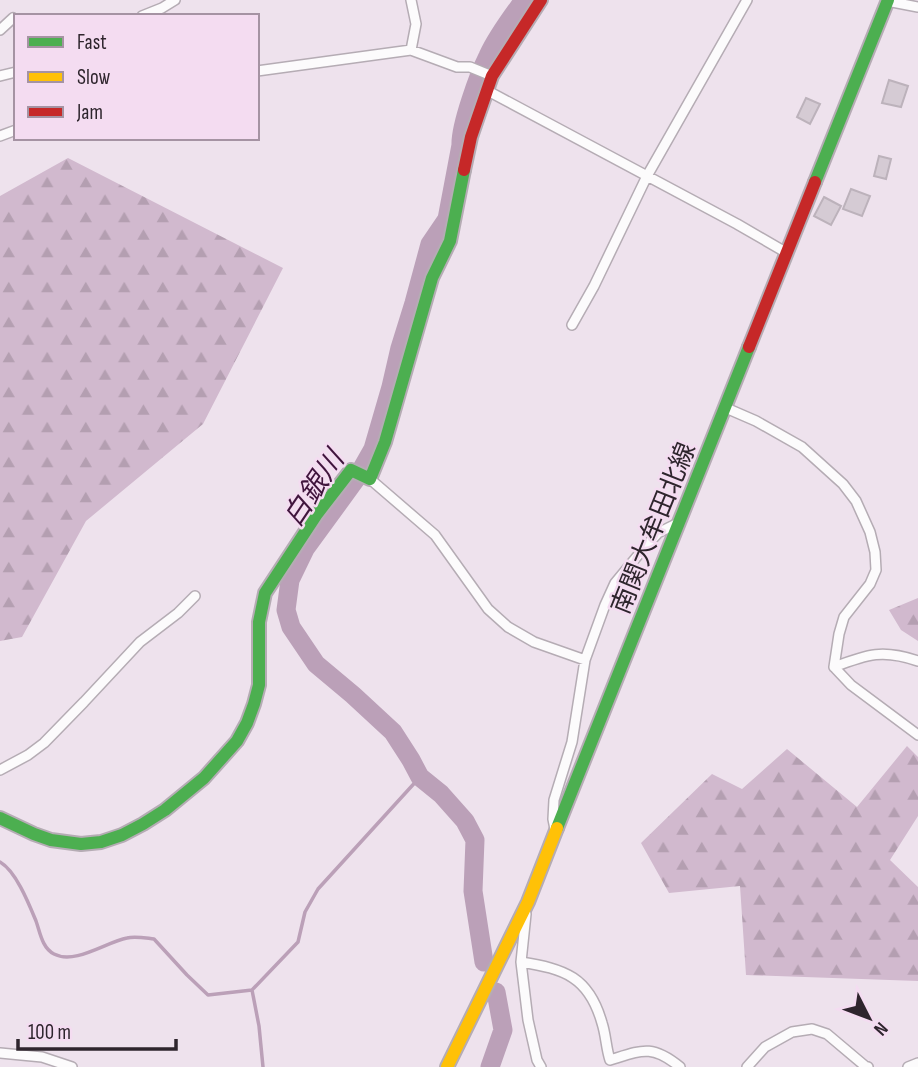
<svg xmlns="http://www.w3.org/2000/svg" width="918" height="1067" viewBox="0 0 918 1067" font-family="'Sofia Sans Condensed','Noto Sans JP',sans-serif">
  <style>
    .forest { fill: url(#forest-firs) }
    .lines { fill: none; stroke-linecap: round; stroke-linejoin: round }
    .stream { stroke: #bba0b8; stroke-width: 3.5 }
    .river { stroke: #bba0b8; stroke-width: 19 }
    .building { fill: #d5cbd4; stroke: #bcb2bb; stroke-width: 2 }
    .street-casing { stroke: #b5acb4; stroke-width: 12 }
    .fast-casing { stroke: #b5acb4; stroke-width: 16 }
    .slow-casing { stroke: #b5acb4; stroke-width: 16 }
    .jam-casing { stroke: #b5acb4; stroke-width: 16 }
    .street { stroke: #fcfbfc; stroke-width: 9 }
    .fast { stroke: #4caf50; stroke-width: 12 }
    .slow { stroke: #ffc107; stroke-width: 12 }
    .jam { stroke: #c62828; stroke-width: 12 }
    .labels { text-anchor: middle; stroke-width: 5; stroke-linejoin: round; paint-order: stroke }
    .street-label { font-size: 26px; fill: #2e252d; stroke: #f4dcf1 }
    .water-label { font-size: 28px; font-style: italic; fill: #40153d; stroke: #f4dcf1 }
  </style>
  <defs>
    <pattern id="forest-firs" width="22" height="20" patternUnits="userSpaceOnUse" patternTransform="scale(1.75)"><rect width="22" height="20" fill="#d1b9ce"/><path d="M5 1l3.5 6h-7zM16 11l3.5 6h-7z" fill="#b49fb1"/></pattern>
  </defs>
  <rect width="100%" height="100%" fill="#eee2ed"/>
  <path class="forest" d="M 68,158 L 283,268 L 203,424 L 86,521 L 22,637 L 0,641 L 0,196 Z
    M 918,598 L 918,641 L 901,630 L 889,610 Z
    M 907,746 L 918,757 L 918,816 L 890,860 L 918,887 L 918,981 L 746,975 L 740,886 L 669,893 L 641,843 L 712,774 L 742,789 L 787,749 L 857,807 Z"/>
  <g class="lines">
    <path class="stream" d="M 0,862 C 16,871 29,904 36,921 C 40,932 42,948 54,954 C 75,965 106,942 127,938 C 135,936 145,938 154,939 L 187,975 L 208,995 L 252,990 L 298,942 L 305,912 L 318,889 L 420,777
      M 252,990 L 259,1026 L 263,1067"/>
    <path class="river" d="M 484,962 L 473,891 L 475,840 L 465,821 L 441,794 L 420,777 L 411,760 L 393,732 L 353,695 L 316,664 L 291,627 L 286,610 L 290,580 L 305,549 L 356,479 L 373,449 L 391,387 L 400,348 L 414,303 L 430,244 L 447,219 L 461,145 C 460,126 479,74 488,56 C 497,36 511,18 524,0
      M 490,1067 L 503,1030 L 496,992"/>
  </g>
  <path class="building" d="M 889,80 L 908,86 L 901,107 L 882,103 Z
    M 806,98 L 820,104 L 810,124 L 797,117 Z
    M 879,156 L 891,159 L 886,179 L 874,176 Z
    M 851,189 L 870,196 L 862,216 L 843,209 Z
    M 824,197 L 841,206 L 831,225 L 814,216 Z"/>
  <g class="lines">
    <g class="street-casing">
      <path id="street" d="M 887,1 L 918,7
        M 142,16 L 162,8 L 175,0
        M 0,30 L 13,18 L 16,20
        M 411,50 L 416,24 L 411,0
        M 257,71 L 411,50 L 457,67 L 470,67 L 492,76
        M 0,76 L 16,72
        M 488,91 L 737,224 L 787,253
        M 0,136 L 16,130
        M 572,325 L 594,286 L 647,176 L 747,0
        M 726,408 L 756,421 L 802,447 L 843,484 L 856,501 L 870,532 L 875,552 L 876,570 L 870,584 L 844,617 L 839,634 L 834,667
        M 370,479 L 435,535 L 488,609 L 508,627 L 534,642 L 585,660
        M 834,667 L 851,685 L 918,735
        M 834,667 C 868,654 883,649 918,661
        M 0,770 L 28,755 L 44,743 L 84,702 L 140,642 L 178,613 L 195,596
        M 555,829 L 553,819 L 554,800 L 572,742 L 585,660 L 605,605 L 615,583 L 639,554 L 658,533 L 680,522
        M 526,914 L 521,962 L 528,1020 L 537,1060 L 541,1067
        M 521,962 C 565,969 589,977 602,1023 C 606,1035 606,1048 610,1060 C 642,1050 652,1044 680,1067
        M 0,1053 L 42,1057 L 72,1067
        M 747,1067 L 765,1047 L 792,1032 L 812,1029 L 827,1034 L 865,1066 L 868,1067
        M 908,1067 L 918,1063"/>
    </g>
    <g class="fast-casing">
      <path id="fast" d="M 815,182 L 888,0
        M 0,818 L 34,834 L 51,840 L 81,844 L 101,842 L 122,835 L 143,824 L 165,810 L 204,778 L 237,741 L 247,723 L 254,704 L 259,685 L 259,622 L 265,593 L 317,514 L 351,470 L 370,479 L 385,442 L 432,278 L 450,241 L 464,170
        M 557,828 L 749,347"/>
    </g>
    <g class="slow-casing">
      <path id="slow" d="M 447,1067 L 528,902 L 557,828"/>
    </g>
    <g class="jam-casing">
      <path id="jam" d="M 464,170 L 471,137 L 492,76 L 541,0
        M 749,347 L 815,182"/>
    </g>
    <use href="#street" class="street"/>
    <use href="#fast" class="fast"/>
    <use href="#slow" class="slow"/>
    <use href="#jam" class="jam"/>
  </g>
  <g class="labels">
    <g class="street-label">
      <text transform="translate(653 528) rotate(-68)" y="9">南関大牟田北線</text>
    </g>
    <g class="water-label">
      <text transform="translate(313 488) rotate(-56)" y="10">白銀川</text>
    </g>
  </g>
  <rect x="14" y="14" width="245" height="126" fill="#f4dcf1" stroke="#a593a3" stroke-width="2"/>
  <rect x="28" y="37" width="35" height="10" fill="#4caf50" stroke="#a593a3" stroke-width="2"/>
  <text x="77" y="49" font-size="21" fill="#2e252d">Fast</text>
  <rect x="28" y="72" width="35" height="10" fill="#ffc107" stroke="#a593a3" stroke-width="2"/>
  <text x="77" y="84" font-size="21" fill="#2e252d">Slow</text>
  <rect x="28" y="107" width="35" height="10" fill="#c62828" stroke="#a593a3" stroke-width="2"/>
  <text x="77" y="119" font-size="21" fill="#2e252d">Jam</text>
  <g transform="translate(869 1018) rotate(132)" stroke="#f4dcf1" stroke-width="5" paint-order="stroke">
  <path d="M0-5L12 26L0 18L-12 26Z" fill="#2e252d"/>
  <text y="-10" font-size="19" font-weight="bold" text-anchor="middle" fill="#2e252d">N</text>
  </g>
  <path d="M18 1039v10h158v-10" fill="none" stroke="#2e252d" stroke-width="3.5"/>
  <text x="28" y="1039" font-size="21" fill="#2e252d" stroke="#f4dcf1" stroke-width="5" paint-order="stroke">100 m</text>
</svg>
